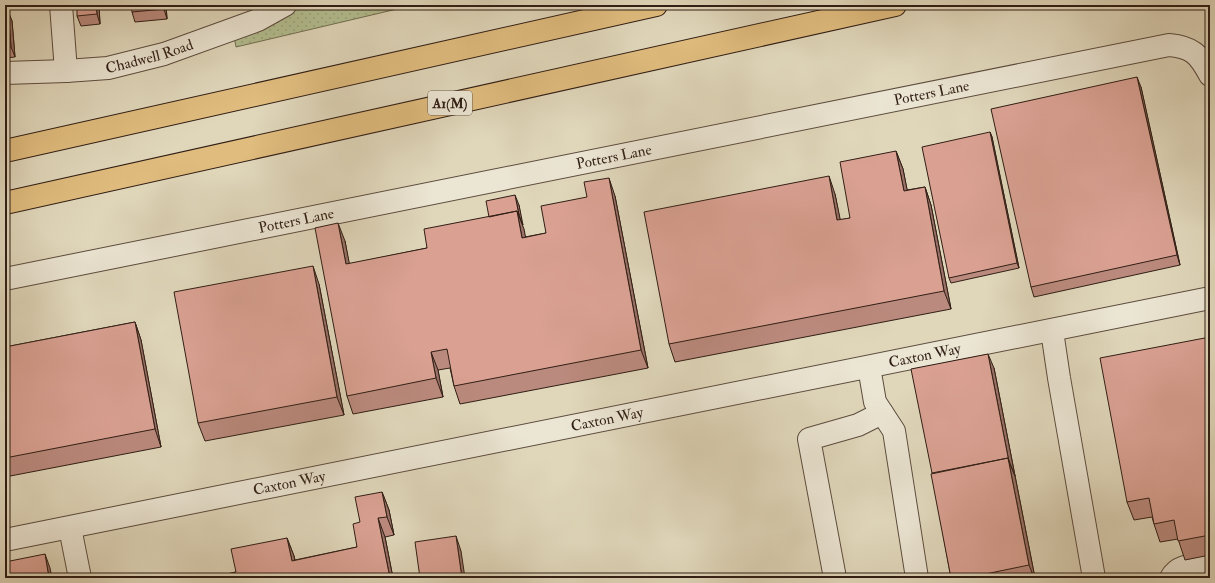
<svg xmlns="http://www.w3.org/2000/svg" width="1215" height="583" viewBox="0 0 1215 583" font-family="'IM FELL Double Pica',serif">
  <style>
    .green { fill: url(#green-dots); stroke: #726e52 }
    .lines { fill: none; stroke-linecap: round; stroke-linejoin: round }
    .minor-casing { stroke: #5c4c3e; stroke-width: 24 }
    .highway-casing { stroke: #301e15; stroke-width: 24 }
    .minor { stroke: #ebe5d3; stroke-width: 22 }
    .highway { stroke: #e0bc7e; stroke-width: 22 }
    .wall { fill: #bb8a7e; stroke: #301e15 }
    .shaded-wall { fill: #997167; stroke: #301e15 }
    .building { fill: #daa193; stroke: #301e15 }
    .labels { text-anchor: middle; stroke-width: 3.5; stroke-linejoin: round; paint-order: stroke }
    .shield { fill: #ebe5d3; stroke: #685a4e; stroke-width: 1 }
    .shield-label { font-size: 14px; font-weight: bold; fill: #301e15 }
    .street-label { font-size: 15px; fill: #301e15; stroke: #ebe5d3 }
  </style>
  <defs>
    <pattern id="green-dots" width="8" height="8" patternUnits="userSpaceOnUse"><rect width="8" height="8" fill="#b3be90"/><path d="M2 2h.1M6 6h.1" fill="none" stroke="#9aa37b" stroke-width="1.8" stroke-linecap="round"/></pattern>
  </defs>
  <rect width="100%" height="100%" fill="#e0d7bb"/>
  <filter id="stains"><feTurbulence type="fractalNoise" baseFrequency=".005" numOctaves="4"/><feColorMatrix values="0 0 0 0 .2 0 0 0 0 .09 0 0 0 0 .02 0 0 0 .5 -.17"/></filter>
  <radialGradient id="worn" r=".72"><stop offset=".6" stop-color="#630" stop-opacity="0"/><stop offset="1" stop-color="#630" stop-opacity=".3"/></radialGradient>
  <path class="green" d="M 295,5 L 414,5 L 236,47 L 234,36 Z"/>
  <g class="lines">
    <g class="minor-casing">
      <g id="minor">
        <path d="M 61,5 L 66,71"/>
        <path id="s1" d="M 5,73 L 66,71 L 108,68 L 164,54 L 258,20 L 285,5"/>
        <path id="s2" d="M 5,279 L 1169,45 C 1192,47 1199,54 1210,75"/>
        <path d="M 1052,331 L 1059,378 L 1094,578"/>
        <path d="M 869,367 L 875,402 L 894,431 L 917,578"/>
        <path d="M 70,528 L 80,578"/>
        <path id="s3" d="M 5,540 L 1210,298"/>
        <path d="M 835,578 L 809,439 L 858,425 L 882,413"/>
        <path d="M 1171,578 C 1178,564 1196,565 1210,563"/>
      </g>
    </g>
    <g class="highway-casing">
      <path id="highway" d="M 5,151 L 656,5
        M 5,203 L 895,5"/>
    </g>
    <use href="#minor" class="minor"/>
    <use href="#highway" class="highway"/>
  </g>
  <path class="wall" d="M 14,5 L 33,5 L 15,7 Z
    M 99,5 L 100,24 L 81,26 L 77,16 Z
    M 166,5 L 167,19 L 135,22 L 132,12 Z
    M 5,11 L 8,11 L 12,21 L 15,57 L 5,58 Z
    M 1141,87 L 1180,265 L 1034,297 L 1031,287 Z
    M 990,132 L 992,137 L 1019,268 L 951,283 L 949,278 Z
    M 896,151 L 903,169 L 907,190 L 925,187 L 931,205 L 951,309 L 675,362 L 669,344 L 835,194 L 840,220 L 850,218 Z
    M 615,196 L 648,368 L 460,404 L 454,386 L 450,368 L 438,370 L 443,397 L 353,414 L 347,396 L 345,241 L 349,264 L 427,248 L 489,217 L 519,205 L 522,225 L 525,237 L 546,233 Z
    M 319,284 L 344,415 L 205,441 L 198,423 Z
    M 135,322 L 141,340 L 161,447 L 5,477 L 5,347 Z
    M 1210,337 L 1210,555 L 1185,560 L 1178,539 L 1160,542 L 1154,524 L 1152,517 L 1134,520 L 1127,502 Z
    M 994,368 L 1035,578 L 951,578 L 932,473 Z
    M 382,492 L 389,510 L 394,535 L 385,537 L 393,578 L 209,578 L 236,572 L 287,538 L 294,556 L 295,560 L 357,547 Z"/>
  <path class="shaded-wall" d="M 96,5 L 99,5 L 100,24 L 97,14 Z
    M 163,5 L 166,5 L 167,19 L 164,9 Z
    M 8,11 L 12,21 L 15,57 L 11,47 Z
    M 1137,77 L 1141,87 L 1180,265 L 1177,255 Z
    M 990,132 L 992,137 L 1019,268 L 1017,263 Z
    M 896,151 L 903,169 L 911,209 L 904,191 Z
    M 829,176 L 835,194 L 844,238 L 837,220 Z
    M 609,178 L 615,196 L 648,368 L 641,350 Z
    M 925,187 L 931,205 L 951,309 L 944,291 Z
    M 515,195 L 519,205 L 523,225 L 519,215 Z
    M 517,211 L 524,229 L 529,256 L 522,238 Z
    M 338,223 L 345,241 L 353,282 L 346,264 Z
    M 313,266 L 319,284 L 344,415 L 337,397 Z
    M 135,322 L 141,340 L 161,447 L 155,429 Z
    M 431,352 L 438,370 L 443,397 L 436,378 Z
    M 988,354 L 994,368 L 1015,476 L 1009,462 Z
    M 1008,458 L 1015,476 L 1035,578 L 1034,578 L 1029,565 Z
    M 382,492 L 389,510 L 394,535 L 387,517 Z
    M 378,518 L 385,537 L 393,578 L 390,578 Z
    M 456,536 L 461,551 L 465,578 L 462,578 Z
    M 287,538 L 294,556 L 298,578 L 292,561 Z
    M 45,554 L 50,568 L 52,578 L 49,578 Z"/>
  <path class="building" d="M 77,5 L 96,5 L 97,14 L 77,16 Z
    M 131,5 L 163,5 L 164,9 L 132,12 Z
    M 5,11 L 8,11 L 11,47 L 5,48 Z
    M 1137,77 L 1177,255 L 1031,287 L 991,109 Z
    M 990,132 L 1017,263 L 949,278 L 922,147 Z
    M 896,151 L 904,191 L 925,187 L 944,291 L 669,344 L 644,212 L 829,176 L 837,220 L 850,218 L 840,162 Z
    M 609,178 L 641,350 L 454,386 L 447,349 L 431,352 L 436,378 L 347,396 L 315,228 L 338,223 L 346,264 L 427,248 L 424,229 L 517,211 L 522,238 L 546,233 L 541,206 L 587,197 L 584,182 Z
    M 515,195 L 519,215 L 517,211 L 489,217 L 486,201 Z
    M 313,266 L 337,397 L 198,423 L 174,292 Z
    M 135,322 L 155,429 L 5,458 L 5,347 Z
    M 1210,337 L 1210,535 L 1178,541 L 1174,520 L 1154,524 L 1149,498 L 1127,502 L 1100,358 Z
    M 988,354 L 1009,462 L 1008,458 L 932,473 L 911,369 Z
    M 1008,458 L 1029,565 L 966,578 L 951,578 L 931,474 Z
    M 382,492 L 387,517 L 378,518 L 390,578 L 209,578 L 236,572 L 231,549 L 287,538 L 292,561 L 357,547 L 353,524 L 360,522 L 355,497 Z
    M 456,536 L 462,578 L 420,578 L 415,542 Z
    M 45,554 L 49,578 L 5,578 L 5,562 Z"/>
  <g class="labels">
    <rect class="shield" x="428" y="91" width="44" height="24" rx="3"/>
    <g class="shield-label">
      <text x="450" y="108">A1(M)</text>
    </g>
    <g class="street-label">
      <text dy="5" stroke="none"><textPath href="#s1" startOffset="146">Chadwell Road</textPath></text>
      <text dy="5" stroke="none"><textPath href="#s2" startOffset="945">Potters Lane</textPath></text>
      <text dy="5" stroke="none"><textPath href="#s2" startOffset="621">Potters Lane</textPath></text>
      <text dy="5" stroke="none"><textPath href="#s2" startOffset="297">Potters Lane</textPath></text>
      <text dy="5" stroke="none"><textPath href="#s3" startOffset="938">Caxton Way</textPath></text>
      <text dy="5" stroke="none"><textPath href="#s3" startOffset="614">Caxton Way</textPath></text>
      <text dy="5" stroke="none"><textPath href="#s3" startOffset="290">Caxton Way</textPath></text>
    </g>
  </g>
  <rect width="1215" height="583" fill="none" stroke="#e0d7bb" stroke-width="20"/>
  <rect x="6" y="6" width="1203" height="571" fill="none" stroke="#301e15" stroke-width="2"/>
  <rect x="10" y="10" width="1195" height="563" fill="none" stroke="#301e15"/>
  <rect width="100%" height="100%" filter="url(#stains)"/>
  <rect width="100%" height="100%" fill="url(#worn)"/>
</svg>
